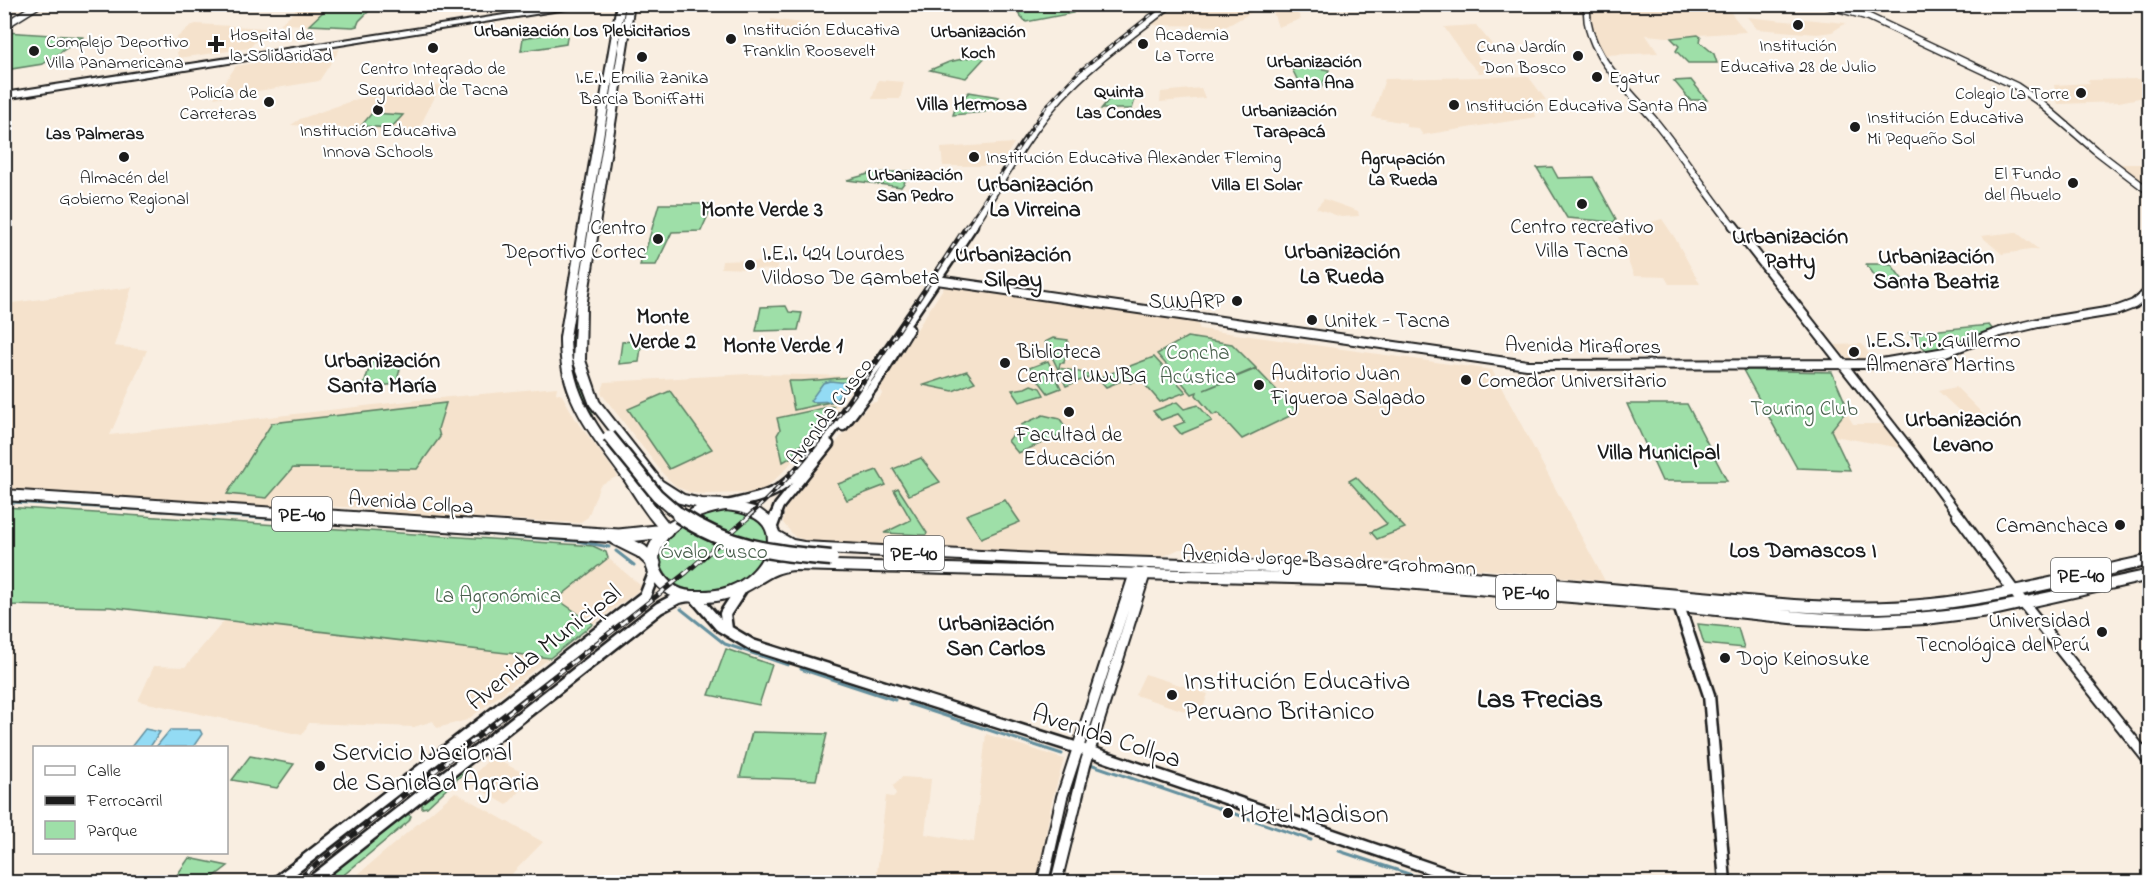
<svg xmlns="http://www.w3.org/2000/svg" width="2154" height="887" viewBox="0 0 2154 887" font-family="'Indie Flower',sans-serif">
  <style>
    .built { fill: #f5e2cc }
    .green { fill: #9edfa8; stroke: #5d7e62; stroke-width: 1.5 }
    .water { fill: #93dbf4; stroke: #638f9e; stroke-width: 1.5 }
    .lines { fill: none; stroke-linecap: round; stroke-linejoin: round }
    .stream-far1 { stroke: #638f9e; stroke-width: 2 }
    .stream { stroke: #638f9e; stroke-width: 3 }
    .tertiary-far2-casing { stroke: #1c1c1c; stroke-width: 9 }
    .tertiary-far1-casing { stroke: #1c1c1c; stroke-width: 12 }
    .tertiary-casing { stroke: #1c1c1c; stroke-width: 14 }
    .secondary-far2-casing { stroke: #1c1c1c; stroke-width: 10 }
    .secondary-far1-casing { stroke: #1c1c1c; stroke-width: 13 }
    .secondary-casing { stroke: #1c1c1c; stroke-width: 15 }
    .primary-far1-casing { stroke: #1c1c1c; stroke-width: 14 }
    .primary-casing { stroke: #1c1c1c; stroke-width: 17 }
    .trunk-casing { stroke: #1c1c1c; stroke-width: 4 }
    .tertiary-far2 { stroke: #fff; stroke-width: 6 }
    .tertiary-far1 { stroke: #fff; stroke-width: 8 }
    .tertiary { stroke: #fff; stroke-width: 10 }
    .secondary-far2 { stroke: #fff; stroke-width: 7 }
    .secondary-far1 { stroke: #fff; stroke-width: 8 }
    .secondary { stroke: #fff; stroke-width: 10 }
    .primary-far1 { stroke: #fff; stroke-width: 10 }
    .primary { stroke: #fff; stroke-width: 13 }
    .trunk { fill: #fff; fill-rule: evenodd }
    .rail-far2-casing { stroke: #1c1c1c; stroke-width: 3 }
    .rail-far1-casing { stroke: #1c1c1c; stroke-width: 4.5 }
    .rail-casing { stroke: #1c1c1c; stroke-width: 5 }
    .rail-far2 { stroke: #fff; stroke-width: 1.5; stroke-dasharray: 5; stroke-linecap: butt }
    .rail-far1 { stroke: #fff; stroke-width: 2; stroke-dasharray: 6; stroke-linecap: butt }
    .rail { stroke: #fff; stroke-width: 3; stroke-dasharray: 8; stroke-linecap: butt }
    .trunk-bridge-far1-casing { stroke: #1c1c1c; stroke-width: 16; stroke-linecap: butt }
    .trunk-bridge-casing { stroke: #1c1c1c; stroke-width: 19; stroke-linecap: butt }
    .trunk-bridge-far1 { stroke: #fff; stroke-width: 11 }
    .trunk-bridge { stroke: #fff; stroke-width: 14 }
    .poi-dot { fill: #1c1c1c; stroke: #fff; stroke-width: 2 }
    .labels { text-anchor: middle; stroke-width: 4.5; stroke-linejoin: round; paint-order: stroke }
    .far-poi-label { font-size: 18px; fill: #1c1c1c; stroke: #fff; text-anchor: start }
    .far-neighbourhood-label { font-size: 18px; font-weight: bold; fill: #1c1c1c; stroke: #fff }
    .far-quarter-label { font-size: 20px; font-weight: bold; fill: #1c1c1c; stroke: #fff }
    .shield { fill: #fff; stroke: #606060; stroke-width: 1.5 }
    .shield-label { font-size: 20px; font-weight: bold; fill: #1c1c1c }
    .poi-label { font-size: 21px; fill: #1c1c1c; stroke: #fff; text-anchor: start }
    .street-label { font-size: 21px; fill: #1c1c1c; stroke: #fff }
    .park-label { font-size: 21px; fill: #4a604d; stroke: #fff }
    .neighbourhood-label { font-size: 22px; font-weight: bold; fill: #1c1c1c; stroke: #fff }
    .near-street-label { font-size: 26px; fill: #1c1c1c; stroke: #fff }
    .near-poi-label { font-size: 26px; fill: #1c1c1c; stroke: #fff; text-anchor: start }
    .near-neighbourhood-label { font-size: 27px; font-weight: bold; fill: #1c1c1c; stroke: #fff }
  </style>
  <rect width="100%" height="100%" fill="#f9eee1"/>
  <filter id="ink" filterUnits="userSpaceOnUse"><feTurbulence type="fractalNoise" baseFrequency=".0167" numOctaves="2"/><feDisplacementMap in="SourceGraphic" scale="12" xChannelSelector="R" yChannelSelector="G"/><feConvolveMatrix kernelMatrix="1 2 1 2 8 2 1 2 1" color-interpolation-filters="sRGB"/></filter>
  <g filter="url(#ink)">
    <path class="built" d="M 1177,5 L 1232,5 L 1254,11 L 1227,26 L 1150,25 Z
      M 1280,5 L 1293,5 L 1301,19 L 1278,27 L 1272,9 Z
      M 1590,5 L 1725,5 L 1746,32 L 1667,37 L 1646,35 L 1658,53 L 1602,55 L 1592,28 Z
      M 300,6 L 327,8 L 309,25 L 280,24 Z
      M 1747,17 L 1795,22 L 1794,18 L 1846,23 L 1832,32 L 1817,34 L 1757,29 Z
      M 771,19 L 803,23 L 786,37 L 771,32 Z
      M 196,24 L 266,28 L 250,48 L 179,58 L 177,53 L 181,41 L 173,41 L 190,26 Z
      M 1476,25 L 1495,48 L 1473,50 L 1491,72 L 1479,73 L 1466,59 L 1444,27 Z
      M 340,49 L 319,81 L 214,98 L 236,66 Z
      M 1528,76 L 1546,100 L 1528,101 L 1536,117 L 1423,135 L 1418,128 L 1406,127 L 1406,123 L 1372,117 L 1385,79 Z
      M 2139,79 L 2149,86 L 2149,96 L 2119,102 L 2058,104 L 2055,95 L 2058,94 L 2055,91 L 2054,85 L 2090,83 L 2087,80 Z
      M 878,80 L 904,82 L 900,99 L 872,99 Z
      M 441,85 L 417,132 L 291,125 L 300,119 L 357,99 Z
      M 1201,88 L 1205,98 L 1160,102 L 1161,92 Z
      M 1014,143 L 1000,166 L 943,166 L 941,148 Z
      M 2118,164 L 2149,164 L 2149,188 L 2149,187 Z
      M 1324,199 L 1358,211 L 1359,216 L 1341,217 L 1316,208 Z
      M 1662,219 L 1675,238 L 1700,284 L 1669,284 L 1665,277 L 1634,276 L 1618,237 L 1625,236 L 1622,230 L 1624,228 L 1638,226 Z
      M 2016,232 L 2038,249 L 2002,254 L 1981,236 Z
      M 749,260 L 749,262 L 779,261 L 777,270 L 721,268 L 722,261 Z
      M 132,287 L 114,346 L 147,350 L 110,435 L 417,400 L 557,387 L 556,393 L 562,395 L 575,418 L 618,476 L 600,485 L 588,517 L 579,523 L 375,513 L 364,508 L 322,506 L 317,509 L 5,491 L 4,304 Z
      M 944,287 L 1196,321 L 1200,329 L 1492,370 L 1605,581 L 1366,558 L 1226,557 L 1213,549 L 1179,549 L 1164,556 L 1074,555 L 813,542 L 795,537 L 783,523 L 785,508 L 858,415 L 864,411 L 869,403 L 876,402 L 883,393 L 880,389 L 885,379 Z
      M 1862,344 L 1873,360 L 1850,362 L 1835,345 Z
      M 749,374 L 856,376 L 837,400 L 840,403 L 785,470 L 765,489 L 752,493 L 706,494 L 692,493 L 677,487 L 664,475 L 601,393 L 605,382 Z
      M 1956,387 L 1988,419 L 1969,420 L 1938,391 Z
      M 1846,412 L 1853,424 L 1883,424 L 1900,448 L 1834,436 L 1831,430 Z
      M 608,558 L 641,586 L 638,591 L 593,624 L 556,600 Z
      M 224,621 L 399,640 L 550,658 L 467,720 L 437,728 L 433,721 L 414,727 L 309,723 L 302,735 L 138,701 L 154,666 L 185,667 Z
      M 1145,674 L 1208,694 L 1200,716 L 1135,695 Z
      M 986,734 L 1064,759 L 1052,801 L 1037,882 L 876,882 L 886,796 L 893,797 L 896,794 L 893,786 L 902,777 L 931,779 L 925,834 L 974,842 Z
      M 491,757 L 532,777 L 507,805 L 467,782 Z
      M 455,792 L 543,842 L 504,882 L 349,882 Z"/>
    <path class="green" d="M 302,5 L 302,4 L 375,5 L 359,21 L 357,26 L 353,27 L 309,25 L 326,9 L 300,6 Z
      M 1019,5 L 1073,5 L 1073,13 L 1026,22 L 1019,14 Z
      M 568,31 L 566,44 L 521,51 L 523,38 Z
      M 5,32 L 83,37 L 43,64 L 5,70 Z
      M 1698,35 L 1701,37 L 1700,42 L 1714,54 L 1717,63 L 1688,63 L 1676,51 L 1679,46 L 1671,38 Z
      M 989,53 L 966,78 L 930,70 L 949,62 Z
      M 1310,67 L 1329,70 L 1321,88 L 1302,89 L 1292,69 Z
      M 1691,80 L 1707,100 L 1690,100 L 1674,81 Z
      M 969,92 L 999,97 L 985,112 L 953,115 L 956,106 Z
      M 1114,93 L 1137,93 L 1132,109 L 1101,109 Z
      M 372,113 L 403,115 L 391,128 L 361,126 Z
      M 1552,167 L 1558,178 L 1593,177 L 1616,219 L 1614,222 L 1567,218 L 1537,168 Z
      M 913,171 L 901,187 L 847,180 L 872,173 Z
      M 659,204 L 713,204 L 701,231 L 672,232 L 656,265 L 640,265 L 647,246 Z
      M 1866,264 L 1891,264 L 1908,287 L 1884,288 Z
      M 582,273 L 584,274 C 579,308 570,343 578,378 C 581,391 593,405 593,417 C 557,384 573,317 580,275 Z
      M 786,306 L 789,312 L 802,313 L 798,330 L 756,331 L 761,307 Z
      M 1989,325 L 1993,330 L 1958,344 L 1928,352 L 1909,333 Z
      M 1187,337 L 1232,344 L 1256,368 L 1204,390 L 1256,369 L 1298,412 L 1242,439 L 1218,413 L 1213,415 L 1196,395 L 1197,392 L 1192,394 L 1157,354 Z
      M 1053,338 L 1068,340 L 1064,363 L 1060,363 L 1059,368 L 1094,375 L 1066,386 L 1045,342 Z
      M 642,340 L 639,362 L 619,364 L 622,342 Z
      M 1154,357 L 1186,392 L 1160,402 L 1140,379 L 1130,383 L 1126,379 L 1106,387 L 1098,378 Z
      M 403,358 L 396,384 L 363,388 L 371,362 Z
      M 1048,361 L 1061,388 L 1048,393 L 1029,368 Z
      M 1743,370 L 1832,372 L 1848,409 L 1831,430 L 1850,470 L 1797,468 Z
      M 967,371 L 975,382 L 953,391 L 924,385 Z
      M 853,377 L 849,383 L 826,382 L 812,402 L 835,401 L 794,410 L 788,381 C 810,382 831,378 853,377 Z
      M 1031,385 L 1040,388 L 1044,395 L 1020,402 L 1012,390 L 1025,388 Z
      M 670,391 L 712,449 L 669,469 L 628,409 Z
      M 1177,402 L 1184,409 L 1198,405 L 1212,421 L 1181,434 L 1174,426 L 1185,422 L 1178,414 L 1161,420 L 1153,411 Z
      M 446,403 L 438,429 L 440,437 L 417,469 L 293,468 L 267,498 L 227,494 L 272,423 Z
      M 1627,404 L 1687,404 L 1727,481 L 1662,481 Z
      M 833,406 L 790,458 L 783,462 L 777,435 L 780,430 L 777,418 Z
      M 1043,415 L 1060,419 L 1069,432 L 1018,453 L 1008,441 L 1012,436 L 1024,430 L 1021,425 Z
      M 921,458 L 940,482 L 909,495 L 893,469 Z
      M 877,470 L 886,485 L 847,500 L 838,484 Z
      M 1356,477 L 1405,528 L 1377,539 L 1371,532 L 1387,524 L 1349,481 Z
      M 898,488 L 927,533 L 926,535 L 884,533 L 911,520 L 894,490 Z
      M 1005,500 L 1020,522 L 981,538 L 966,515 Z
      M 5,507 L 581,545 L 593,546 L 606,552 L 608,558 L 557,599 L 593,624 L 550,658 L 110,607 L 5,605 Z
      M 720,510 C 742,510 771,519 768,546 C 766,559 754,573 744,579 C 677,620 625,551 689,519 C 698,515 710,513 720,510 Z
      M 1698,624 L 1738,628 L 1744,648 L 1704,644 Z
      M 726,649 L 772,665 L 759,705 L 709,695 Z
      M 752,732 L 827,734 L 816,780 L 740,777 Z
      M 250,756 L 294,764 L 277,788 L 232,780 Z
      M 467,766 L 469,768 L 427,807 L 422,808 L 422,800 Z
      M 406,813 L 411,816 L 409,821 L 335,882 L 317,882 Z
      M 189,858 L 228,866 L 207,882 L 172,882 Z"/>
    <path class="water" d="M 830,381 L 849,383 L 835,401 L 812,402 L 810,401 L 823,383 Z
      M 145,729 L 160,732 L 150,747 L 131,747 Z
      M 170,730 L 200,730 L 202,734 L 193,747 L 156,747 Z"/>
    <g class="lines">
      <path class="stream-far1" d="M 4,502 L 237,516"/>
      <path class="stream" d="M 213,515 L 299,520
        M 400,528 L 577,541 L 609,547
        M 616,551 L 634,565
        M 681,609 L 725,644 L 788,665
        M 801,669 L 895,700
        M 909,704 L 1062,754
        M 1090,764 L 1311,840
        M 1339,851 L 1433,882"/>
      <g class="tertiary-far2-casing">
        <path id="tertiary-far2" d="M 1587,4 C 1583,52 1626,86 1654,120 C 1682,154 1706,192 1734,227
          M 1823,4 L 1869,17 L 2016,86 L 2038,101 L 2095,150 L 2150,192
          M 4,26 L 39,4"/>
      </g>
      <g class="tertiary-far1-casing">
        <path id="tertiary-far1" d="M 1733,225 L 1917,459 L 1959,516
          M 937,280 L 1527,365 L 1876,364 L 1945,352 L 2000,332 L 2038,323 L 2118,310 L 2134,304 L 2150,291"/>
      </g>
      <g class="tertiary-casing">
        <path id="tertiary" d="M 1958,515 L 2013,590 L 2150,762
          M 1043,882 L 1062,797 L 1135,573
          M 1056,882 L 1085,765 L 1145,573"/>
      </g>
      <g class="secondary-far2-casing">
        <path id="secondary-far2" d="M 972,227 C 1000,183 1026,135 1060,97 C 1093,61 1133,34 1170,4"/>
      </g>
      <g class="secondary-far1-casing">
        <path id="secondary-far1" d="M 843,426 L 878,380 L 909,329
          M 726,505 C 743,501 763,498 778,489 C 810,468 848,408 870,376 C 905,326 939,276 973,225
          M 775,516 L 779,506 L 829,444"/>
      </g>
      <g class="secondary-casing">
        <path id="secondary" d="M 772,526 L 776,515
          M 695,597 L 720,626 L 752,645 L 1097,754 L 1470,882
          M 1677,600 L 1709,695 L 1725,882
          M 727,629 L 725,614 L 742,588
          M 277,882 L 645,596 L 655,571
          M 311,882 L 659,608 L 678,598 L 688,596"/>
      </g>
      <g class="primary-far1-casing">
        <path id="primary-far1" d="M 4,495 L 323,516"/>
      </g>
      <g class="primary-casing">
        <path id="primary" d="M 300,515 L 619,536 L 666,531
          M 615,538 L 641,551 L 654,563"/>
      </g>
      <g class="trunk-casing">
        <path id="trunk" d="M 575,4 L 597,4 L 4,99 L 4,93 Z
          M 617,4 L 625,4 L 570,337 C 571,397 598,427 632,474 C 644,490 655,507 668,523 L 696,507 L 676,502 L 654,487 L 590,405 L 573,360 L 576,307 L 626,4 L 634,4 L 586,307 L 585,360 L 599,401 L 662,481 L 684,495 L 702,499 L 726,500 L 758,508 L 774,520 L 779,532 L 793,540 L 804,542 L 1057,555 L 1405,566 L 1794,600 C 1840,603 1885,604 1931,599 C 2005,591 2077,571 2150,555 L 2150,565 C 2084,580 2019,598 1953,607 C 1896,615 1837,615 1780,610 C 1849,618 1920,616 1989,604 C 2043,595 2096,581 2150,570 L 2150,580 L 1989,616 L 1926,624 L 1868,627 L 1800,624 L 1679,611 L 1369,585 L 795,570 C 771,572 765,582 745,592 C 712,608 661,609 647,568 C 643,554 651,540 660,530 C 646,515 636,498 625,481 C 590,433 559,399 560,337 ZM 726,510 C 733,511 742,512 748,515 C 787,529 761,572 735,584 C 725,589 715,591 704,591 C 695,591 686,592 677,587 C 668,582 660,572 659,562 C 659,529 699,514 726,510 ZM 781,545 L 804,552 L 1057,565 L 1299,573 L 795,560 L 775,562 Z"/>
      </g>
      <use href="#tertiary-far2" class="tertiary-far2"/>
      <use href="#tertiary-far1" class="tertiary-far1"/>
      <use href="#tertiary" class="tertiary"/>
      <use href="#secondary-far2" class="secondary-far2"/>
      <use href="#secondary-far1" class="secondary-far1"/>
      <use href="#secondary" class="secondary"/>
      <use href="#primary-far1" class="primary-far1"/>
      <use href="#primary" class="primary"/>
      <use href="#trunk" class="trunk"/>
      <g class="rail-far2-casing">
        <path id="rail-far2" d="M 966,227 L 1047,105 L 1078,72 L 1165,4"/>
      </g>
      <g class="rail-far1-casing">
        <path id="rail-far1" d="M 749,516 C 835,439 903,321 967,225"/>
      </g>
      <g class="rail-casing">
        <path id="rail" d="M 294,882 L 687,572 L 751,515"/>
      </g>
      <use href="#rail-far2" class="rail-far2"/>
      <use href="#rail-far1" class="rail-far1"/>
      <use href="#rail" class="rail"/>
      <g class="trunk-bridge-far1-casing">
        <path id="trunk-bridge-far1" d="M 609,436 L 657,495 L 681,516"/>
      </g>
      <g class="trunk-bridge-casing">
        <path id="trunk-bridge" d="M 679,515 C 728,548 773,553 831,558"/>
      </g>
      <use href="#trunk-bridge-far1" class="trunk-bridge-far1"/>
      <use href="#trunk-bridge" class="trunk-bridge"/>
    </g>
  </g>
  <g class="poi-dot">
    <circle cx="1798" cy="25" r="6"/>
    <circle cx="731" cy="39" r="6"/>
    <path d="M213 35h6v6h6v6h-6v6h-6v-6h-6v-6h6z"/>
    <circle cx="1143" cy="44" r="6"/>
    <circle cx="433" cy="48" r="6"/>
    <circle cx="34" cy="51" r="6"/>
    <circle cx="1578" cy="56" r="6"/>
    <circle cx="642" cy="57" r="6"/>
    <circle cx="1597" cy="77" r="6"/>
    <circle cx="2081" cy="93" r="6"/>
    <circle cx="269" cy="102" r="6"/>
    <circle cx="1454" cy="105" r="6"/>
    <circle cx="378" cy="110" r="6"/>
    <circle cx="1855" cy="127" r="6"/>
    <circle cx="124" cy="157" r="6"/>
    <circle cx="974" cy="157" r="6"/>
    <circle cx="2073" cy="183" r="6"/>
    <circle cx="1582" cy="204" r="6"/>
    <circle cx="658" cy="239" r="6"/>
    <circle cx="750" cy="265" r="6"/>
    <circle cx="1237" cy="301" r="6"/>
    <circle cx="1312" cy="320" r="6"/>
    <circle cx="1854" cy="352" r="6"/>
    <circle cx="1005" cy="363" r="6"/>
    <circle cx="1466" cy="380" r="6"/>
    <circle cx="1259" cy="385" r="6"/>
    <circle cx="1069" cy="412" r="6"/>
    <circle cx="2120" cy="525" r="6"/>
    <circle cx="2102" cy="632" r="6"/>
    <circle cx="1725" cy="658" r="6"/>
    <circle cx="1172" cy="695" r="6"/>
    <circle cx="320" cy="766" r="6"/>
    <circle cx="1228" cy="813" r="6"/>
  </g>
  <g class="labels">
    <g class="far-poi-label">
      <text x="743" y="35">Institución Educativa<tspan x="743" dy="21">Franklin Roosevelt</tspan></text>
      <text x="230" y="40">Hospital de<tspan x="230" dy="21">la Solidaridad</tspan></text>
      <text x="1155" y="40">Academia<tspan x="1155" dy="21">La Torre</tspan></text>
      <text x="46" y="47">Complejo Deportivo<tspan x="46" dy="21">Villa Panamericana</tspan></text>
      <text x="1798" y="51" text-anchor="middle">Institución<tspan x="1798" dy="21">Educativa 28 de Julio</tspan></text>
      <text x="1566" y="52" text-anchor="end">Cuna Jardín<tspan x="1566" dy="21">Don Bosco</tspan></text>
      <text x="433" y="74" text-anchor="middle">Centro Integrado de<tspan x="433" dy="21">Seguridad de Tacna</tspan></text>
      <text x="642" y="83" text-anchor="middle">I.E.I. Emilia Zanika<tspan x="642" dy="21">Barcia Boniffatti</tspan></text>
      <text x="1609" y="83">Egatur</text>
      <text x="257" y="98" text-anchor="end">Policía de<tspan x="257" dy="21">Carreteras</tspan></text>
      <text x="2069" y="99" text-anchor="end">Colegio La Torre</text>
      <text x="1466" y="111">Institución Educativa Santa Ana</text>
      <text x="1867" y="123">Institución Educativa<tspan x="1867" dy="21">Mi Pequeño Sol</tspan></text>
      <text x="378" y="136" text-anchor="middle">Institución Educativa<tspan x="378" dy="21">Innova Schools</tspan></text>
      <text x="986" y="163">Institución Educativa Alexander Fleming</text>
      <text x="2061" y="179" text-anchor="end">El Fundo<tspan x="2061" dy="21">del Abuelo</tspan></text>
      <text x="124" y="183" text-anchor="middle">Almacén del<tspan x="124" dy="21">Gobierno Regional</tspan></text>
    </g>
    <g class="far-neighbourhood-label">
      <text x="582" y="36">Urbanización Los Plebicitarios</text>
      <text x="978" y="37">Urbanización<tspan x="978" dy="21">Koch</tspan></text>
      <text x="1314" y="67">Urbanización<tspan x="1314" dy="21">Santa Ana</tspan></text>
      <text x="1119" y="97">Quinta<tspan x="1119" dy="21">Las Condes</tspan></text>
      <text x="1289" y="116">Urbanización<tspan x="1289" dy="21">Tarapacá</tspan></text>
      <text x="95" y="139">Las Palmeras</text>
      <text x="1403" y="164">Agrupación<tspan x="1403" dy="21">La Rueda</tspan></text>
      <text x="915" y="180">Urbanización<tspan x="915" dy="21">San Pedro</tspan></text>
      <text x="1257" y="190">Villa El Solar</text>
    </g>
    <g class="far-quarter-label">
      <text x="972" y="110">Villa Hermosa</text>
    </g>
    <g class="shield">
      <rect x="272" y="497" width="60" height="34" rx="4.5"/>
      <rect x="884" y="536" width="60" height="34" rx="4.5"/>
      <rect x="2051" y="558" width="60" height="34" rx="4.5"/>
      <rect x="1496" y="575" width="60" height="34" rx="4.5"/>
    </g>
    <g class="shield-label">
      <text x="302" y="521">PE-40</text>
      <text x="914" y="560">PE-40</text>
      <text x="2081" y="582">PE-40</text>
      <text x="1526" y="599">PE-40</text>
    </g>
    <g class="poi-label">
      <text x="1582" y="233" text-anchor="middle">Centro recreativo<tspan x="1582" dy="24">Villa Tacna</tspan></text>
      <text x="646" y="234" text-anchor="end">Centro<tspan x="646" dy="24">Deportivo Cortec</tspan></text>
      <text x="762" y="260">I.E.I. 424 Lourdes<tspan x="762" dy="24">Vildoso De Gambeta</tspan></text>
      <text x="1225" y="308" text-anchor="end">SUNARP</text>
      <text x="1324" y="327">Unitek - Tacna</text>
      <text x="1866" y="347">I.E.S.T.P.Guillermo<tspan x="1866" dy="24">Almenara Martins</tspan></text>
      <text x="1017" y="358">Biblioteca<tspan x="1017" dy="24">Central UNJBG</tspan></text>
      <text x="1271" y="380">Auditorio Juan<tspan x="1271" dy="24">Figueroa Salgado</tspan></text>
      <text x="1478" y="387">Comedor Universitario</text>
      <text x="1069" y="441" text-anchor="middle">Facultad de<tspan x="1069" dy="24">Educación</tspan></text>
      <text x="2108" y="532" text-anchor="end">Camanchaca</text>
      <text x="2090" y="627" text-anchor="end">Universidad<tspan x="2090" dy="24">Tecnológica del Perú</tspan></text>
      <text x="1737" y="665">Dojo Keinosuke</text>
    </g>
    <g class="street-label">
      <text transform="translate(1583 345) rotate(1)" y="7">Avenida Miraflores</text>
      <text transform="translate(829 411) rotate(-53)" y="7">Avenida Cusco</text>
      <text transform="translate(411 502) rotate(4)" y="7">Avenida Collpa</text>
      <text transform="translate(1329 560) rotate(3)" y="7">Avenida Jorge Basadre Grohmann</text>
    </g>
    <g class="park-label">
      <text x="1198" y="359">Concha<tspan x="1198" dy="24">Acústica</tspan></text>
      <text x="1804" y="415">Touring Club</text>
      <text x="714" y="558">Óvalo Cusco</text>
      <text x="498" y="602">La Agronómica</text>
    </g>
    <g class="neighbourhood-label">
      <text x="1035" y="191">Urbanización<tspan x="1035" dy="25">La Virreina</tspan></text>
      <text x="762" y="216">Monte Verde 3</text>
      <text x="1790" y="243">Urbanización<tspan x="1790" dy="25">Patty</tspan></text>
      <text x="1342" y="258">Urbanización<tspan x="1342" dy="25">La Rueda</tspan></text>
      <text x="1013" y="261">Urbanización<tspan x="1013" dy="25">Silpay</tspan></text>
      <text x="1936" y="263">Urbanización<tspan x="1936" dy="25">Santa Beatriz</tspan></text>
      <text x="663" y="323">Monte<tspan x="663" dy="25">Verde 2</tspan></text>
      <text x="783" y="352">Monte Verde 1</text>
      <text x="382" y="367">Urbanización<tspan x="382" dy="25">Santa María</tspan></text>
      <text x="1963" y="426">Urbanización<tspan x="1963" dy="25">Levano</tspan></text>
      <text x="1659" y="459">Villa Municipal</text>
      <text x="1803" y="557">Los Damascos I</text>
      <text x="996" y="630">Urbanización<tspan x="996" dy="25">San Carlos</tspan></text>
    </g>
    <g class="near-street-label">
      <text transform="translate(543 646) rotate(-38)" y="9">Avenida Municipal</text>
      <text transform="translate(1107 735) rotate(18)" y="9">Avenida Collpa</text>
    </g>
    <g class="near-poi-label">
      <text x="1184" y="689">Institución Educativa<tspan x="1184" dy="30">Peruano Britanico</tspan></text>
      <text x="332" y="760">Servicio Nacional<tspan x="332" dy="30">de Sanidad Agraria</tspan></text>
      <text x="1240" y="822">Hotel Madison</text>
    </g>
    <g class="near-neighbourhood-label">
      <text x="1540" y="707">Las Frecias</text>
    </g>
  </g>
  <rect width="2154" height="887" fill="none" stroke="#fff" stroke-width="24"/>
  <rect x="12" y="12" width="2130" height="863" fill="none" stroke="#1c1c1c" stroke-width="2" filter="url(#ink)"/>
  <rect x="33" y="746" width="195" height="108" fill="#ffffff" stroke="#a4a4a4" stroke-width="1.5"/>
  <rect x="45" y="766" width="30" height="9" fill="#ffffff" stroke="#a4a4a4" stroke-width="1.5"/>
  <text x="87" y="776" font-size="18" fill="#1c1c1c">Calle</text>
  <rect x="45" y="796" width="30" height="9" fill="#1c1c1c" stroke="#a4a4a4" stroke-width="1.5"/>
  <text x="87" y="806" font-size="18" fill="#1c1c1c">Ferrocarril</text>
  <rect x="45" y="821" width="30" height="18" fill="#9edfa8" stroke="#a4a4a4" stroke-width="1.5"/>
  <text x="87" y="836" font-size="18" fill="#1c1c1c">Parque</text>
</svg>
